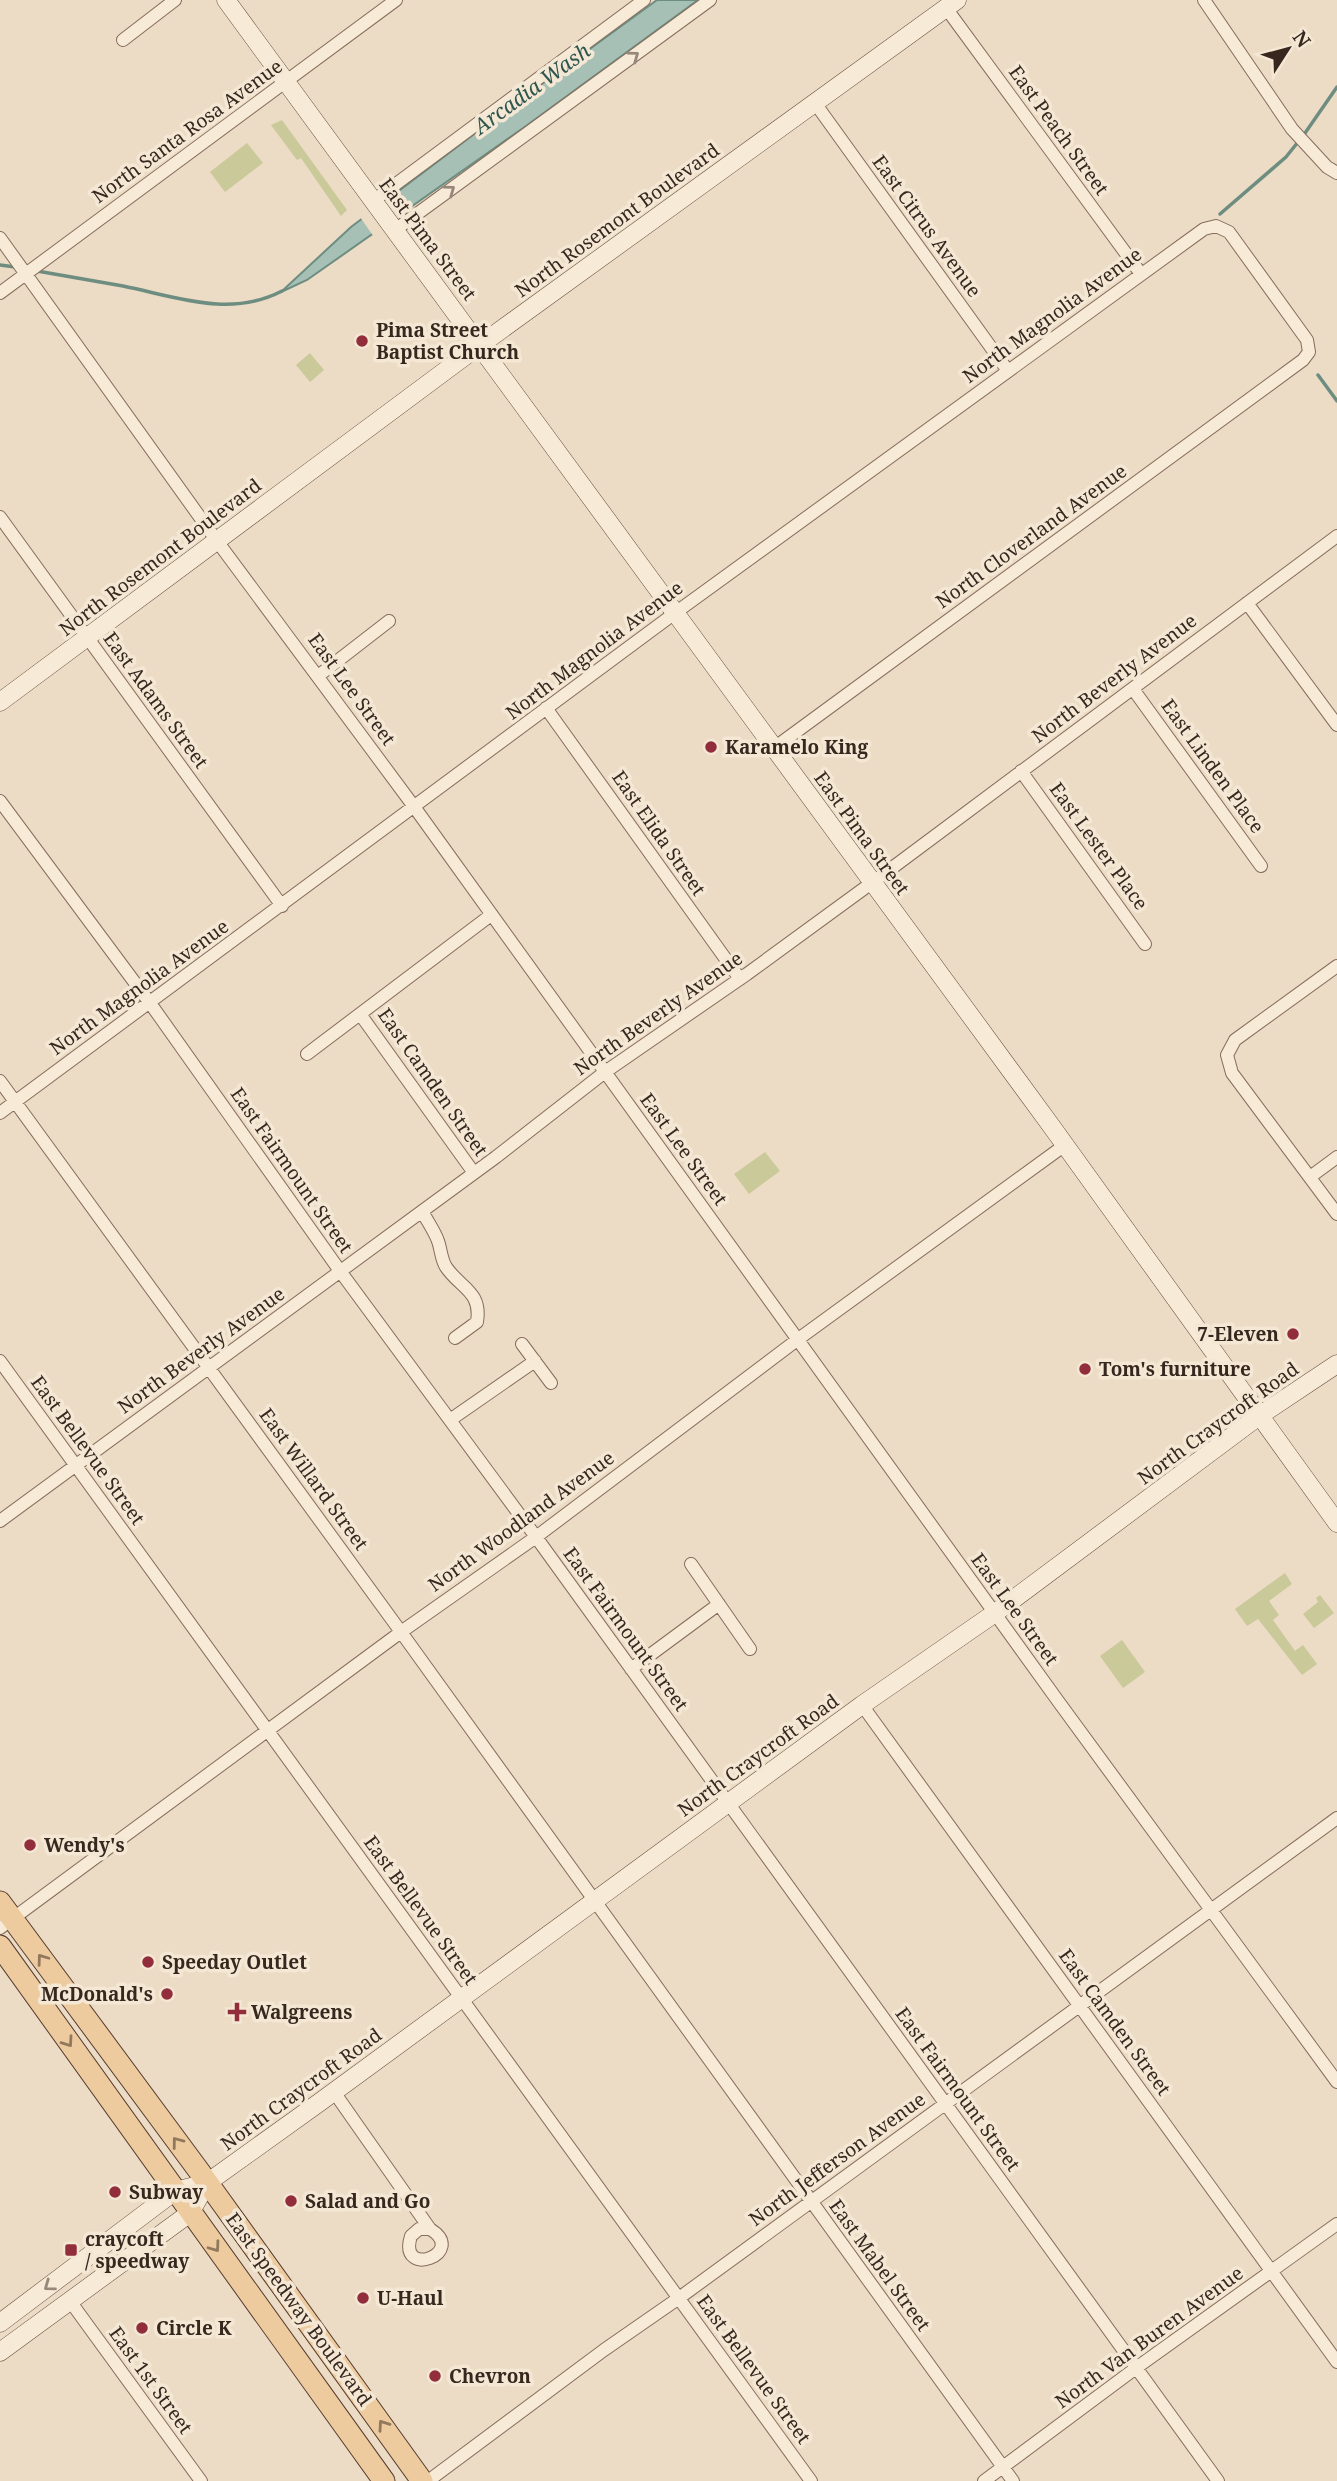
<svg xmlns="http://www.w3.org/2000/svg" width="1337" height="2481" viewBox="0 0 1337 2481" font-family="'Noto Serif',serif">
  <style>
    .green { fill: #cac999 }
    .water { fill: #a6c0b5; stroke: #6d8d81; stroke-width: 2 }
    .pier { fill: #ecdbc5 }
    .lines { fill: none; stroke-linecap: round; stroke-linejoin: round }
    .stream { stroke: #6d8d81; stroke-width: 3.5 }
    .street-casing { stroke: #866d5c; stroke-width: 14 }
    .secondary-casing { stroke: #684e3f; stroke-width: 19 }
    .primary-casing { stroke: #543c30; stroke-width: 23 }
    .street { stroke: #f7ead7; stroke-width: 12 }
    .secondary { stroke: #f7ead7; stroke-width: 18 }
    .primary { stroke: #eecb9e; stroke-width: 21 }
    .oneway { stroke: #97887b }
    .oneway2 { stroke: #92795e }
    .poi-dot { fill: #922e3c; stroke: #f4e7d4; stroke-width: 2.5 }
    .labels { text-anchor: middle; stroke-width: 7; stroke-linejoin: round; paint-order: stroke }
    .street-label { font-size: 19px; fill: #37271f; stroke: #f4e7d4 }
    .poi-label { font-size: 19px; font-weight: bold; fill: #37271f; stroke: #f4e7d4; text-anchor: start }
    .water-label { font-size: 21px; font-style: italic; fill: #2f564e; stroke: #f4e7d4 }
  </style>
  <rect width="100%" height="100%" fill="#ecdbc5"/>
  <path class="green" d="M 282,120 L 347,210 L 341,216 L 301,158 L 297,160 L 271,125 Z
    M 247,143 L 263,163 L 225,192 L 210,172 Z
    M 310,353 L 324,370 L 310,382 L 296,365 Z
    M 765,1152 L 780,1171 L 749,1194 L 734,1174 Z
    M 1285,1573 L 1292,1584 L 1269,1601 L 1279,1615 L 1273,1620 L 1295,1651 L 1303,1645 L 1317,1664 L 1302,1675 L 1258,1619 L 1247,1626 L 1235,1609 Z
    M 1320,1595 L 1334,1613 L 1314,1628 L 1303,1614 L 1318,1602 L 1316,1598 Z
    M 1122,1640 L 1145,1672 L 1123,1688 L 1100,1656 Z"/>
  <path class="water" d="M 657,0 L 698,0 L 526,126 L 307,280 L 281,292 L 351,227 L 502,113 Z"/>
  <path class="pier" d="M 391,192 L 408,214 L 374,237 L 360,217 Z"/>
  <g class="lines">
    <path class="stream" d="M 1303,136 L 1337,87
      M 1220,214 L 1286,157 L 1298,142
      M 0,265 L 15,267
      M 37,271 C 65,276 94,281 123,286 C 177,297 230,318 282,291
      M 1318,375 L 1337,401"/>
    <g class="street-casing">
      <path id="street" d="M 1204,0 L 1292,129 L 1327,167 L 1337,173
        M 946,8 L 1141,274
        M 123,40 L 175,0
        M 815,103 L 1008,371
        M 373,201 L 644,0
        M 395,230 L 710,0
        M 0,238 L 217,541 L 415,808 L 1058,1701 L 1337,2082
        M 0,293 L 396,0
        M 0,517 L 282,906
        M 1247,603 L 1337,725
        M 318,676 L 389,621
        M 1133,689 L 1261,866
        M 546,708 L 740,979
        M 1021,771 L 1145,944
        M 0,801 L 150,1003 L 340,1271 L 536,1537 L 1218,2481
        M 1337,966 L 1235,1040 L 1227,1055 L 1232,1073 L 1337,1214
        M 360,1014 L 474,1173
        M 307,1054 L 491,915
        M 0,1081 L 401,1632 L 1013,2481
        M 0,1113 L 675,613 L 1204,229 L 1216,226 L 1229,232 L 1307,340 L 1309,352 L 1303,360 L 774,748
        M 1310,1177 L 1337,1157
        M 422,1211 C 427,1221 434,1230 438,1241 C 441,1249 441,1259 446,1267 C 460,1288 482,1291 477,1322 L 455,1338
        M 522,1344 L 551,1383
        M 0,1361 L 811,2481
        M 450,1420 L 535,1361
        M 0,1521 L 496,1157 L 605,1072 L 747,974 L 888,871 L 1337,536
        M 691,1564 L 750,1649
        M 631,1669 L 719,1604
        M 862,1705 L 1337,2362
        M 0,1928 L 401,1632 L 536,1537 L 797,1340 L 1065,1145
        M 334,2092 L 430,2229 C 469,2253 397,2280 411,2236 L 419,2229 L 430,2229
        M 70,2301 L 201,2481
        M 428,2481 L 604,2350 L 679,2298 L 1337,1818
        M 984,2481 L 1136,2368 L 1337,2224"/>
    </g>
    <g class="secondary-casing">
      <path id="secondary" d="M 226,0 L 1052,1127 L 1337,1523
        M 0,702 L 480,345 L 957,0
        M 0,2323 L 175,2191 L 207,2183 L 320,2102 L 862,1705 L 995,1613 L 1259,1416 L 1337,1364
        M 0,2352 L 190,2213 L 207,2183"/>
    </g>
    <g class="primary-casing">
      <path id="primary" d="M 0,1902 L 199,2171 L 422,2481
        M 0,1946 L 384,2481"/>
    </g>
    <use href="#street" class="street"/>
    <use href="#secondary" class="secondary"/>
    <use href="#primary" class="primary"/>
  </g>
  <defs><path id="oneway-chevron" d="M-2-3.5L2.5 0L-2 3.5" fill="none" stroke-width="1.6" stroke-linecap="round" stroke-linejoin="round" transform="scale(1.75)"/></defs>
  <g class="oneway">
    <use href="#oneway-chevron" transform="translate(634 56) rotate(-36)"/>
    <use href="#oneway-chevron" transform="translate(450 190) rotate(-36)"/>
    <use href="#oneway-chevron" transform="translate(49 2286) rotate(144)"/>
  </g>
  <g class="oneway2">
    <use href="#oneway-chevron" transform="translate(42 1959) rotate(-126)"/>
    <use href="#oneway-chevron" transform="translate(68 2042) rotate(55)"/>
    <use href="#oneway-chevron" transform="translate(177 2142) rotate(-127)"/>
    <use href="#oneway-chevron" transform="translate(215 2247) rotate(54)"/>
    <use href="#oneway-chevron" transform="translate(383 2425) rotate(-125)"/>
  </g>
  <g class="poi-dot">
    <circle cx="362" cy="341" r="7"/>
    <circle cx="711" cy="747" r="7"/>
    <circle cx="1293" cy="1334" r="7"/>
    <circle cx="1085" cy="1369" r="7"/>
    <circle cx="30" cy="1845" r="7"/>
    <circle cx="148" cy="1962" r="7"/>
    <circle cx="167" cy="1994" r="7"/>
    <path d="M233.5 2001.5h7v7h7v7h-7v7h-7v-7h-7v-7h7z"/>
    <circle cx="115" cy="2192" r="7"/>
    <circle cx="291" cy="2201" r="7"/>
    <rect x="64" y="2243" width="14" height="14" rx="3.5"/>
    <circle cx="363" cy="2298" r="7"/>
    <circle cx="142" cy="2328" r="7"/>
    <circle cx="435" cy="2376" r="7"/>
  </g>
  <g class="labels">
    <g class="street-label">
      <text transform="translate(1059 130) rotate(54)" y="7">East Peach Street</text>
      <text transform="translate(187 131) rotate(-36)" y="7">North Santa Rosa Avenue</text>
      <text transform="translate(617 220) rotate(-36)" y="7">North Rosemont Boulevard</text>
      <text transform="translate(927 226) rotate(54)" y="7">East Citrus Avenue</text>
      <text transform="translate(428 239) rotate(53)" y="7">East Pima Street</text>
      <text transform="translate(1052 315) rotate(-36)" y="7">North Magnolia Avenue</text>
      <text transform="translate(1031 536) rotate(-36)" y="7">North Cloverland Avenue</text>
      <text transform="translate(160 557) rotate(-37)" y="7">North Rosemont Boulevard</text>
      <text transform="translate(594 650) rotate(-37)" y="7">North Magnolia Avenue</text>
      <text transform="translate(1114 678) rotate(-37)" y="7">North Beverly Avenue</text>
      <text transform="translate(352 689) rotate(54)" y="7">East Lee Street</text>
      <text transform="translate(156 700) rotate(54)" y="7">East Adams Street</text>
      <text transform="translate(1213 766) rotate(54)" y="7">East Linden Place</text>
      <text transform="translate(659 833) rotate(55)" y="7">East Elida Street</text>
      <text transform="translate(862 833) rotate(54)" y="7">East Pima Street</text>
      <text transform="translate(1099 846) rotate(54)" y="7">East Lester Place</text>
      <text transform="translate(139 987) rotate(-36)" y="7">North Magnolia Avenue</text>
      <text transform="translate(658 1013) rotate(-35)" y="7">North Beverly Avenue</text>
      <text transform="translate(433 1082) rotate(55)" y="7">East Camden Street</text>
      <text transform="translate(684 1149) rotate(54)" y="7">East Lee Street</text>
      <text transform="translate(292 1170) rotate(55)" y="7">East Fairmount Street</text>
      <text transform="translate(201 1350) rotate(-36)" y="7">North Beverly Avenue</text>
      <text transform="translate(1218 1423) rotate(-36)" y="7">North Craycroft Road</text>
      <text transform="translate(88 1450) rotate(54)" y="7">East Bellevue Street</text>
      <text transform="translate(314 1479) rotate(54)" y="7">East Willard Street</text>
      <text transform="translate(521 1521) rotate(-36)" y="7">North Woodland Avenue</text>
      <text transform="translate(1015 1609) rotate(54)" y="7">East Lee Street</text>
      <text transform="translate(626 1629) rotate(54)" y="7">East Fairmount Street</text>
      <text transform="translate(758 1755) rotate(-36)" y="7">North Craycroft Road</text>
      <text transform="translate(421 1910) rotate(54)" y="7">East Bellevue Street</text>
      <text transform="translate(1115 2022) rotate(54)" y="7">East Camden Street</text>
      <text transform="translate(301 2089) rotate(-36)" y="7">North Craycroft Road</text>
      <text transform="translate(958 2089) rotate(54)" y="7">East Fairmount Street</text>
      <text transform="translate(837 2159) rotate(-36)" y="7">North Jefferson Avenue</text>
      <text transform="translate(880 2265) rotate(54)" y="7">East Mabel Street</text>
      <text transform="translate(299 2309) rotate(54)" y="7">East Speedway Boulevard</text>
      <text transform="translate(1149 2337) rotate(-36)" y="7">North Van Buren Avenue</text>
      <text transform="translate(754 2369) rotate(54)" y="7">East Bellevue Street</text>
      <text transform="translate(151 2380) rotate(54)" y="7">East 1st Street</text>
    </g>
    <g class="poi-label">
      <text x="376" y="337">Pima Street<tspan x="376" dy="22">Baptist Church</tspan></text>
      <text x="725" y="754">Karamelo King</text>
      <text x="1279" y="1341" text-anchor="end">7-Eleven</text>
      <text x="1099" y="1376">Tom's furniture</text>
      <text x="44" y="1852">Wendy's</text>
      <text x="162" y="1969">Speeday Outlet</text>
      <text x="153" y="2001" text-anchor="end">McDonald's</text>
      <text x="251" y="2019">Walgreens</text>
      <text x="129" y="2199">Subway</text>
      <text x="305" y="2208">Salad and Go</text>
      <text x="85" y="2246">craycoft<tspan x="85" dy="22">/ speedway</tspan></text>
      <text x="377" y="2305">U-Haul</text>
      <text x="156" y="2335">Circle K</text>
      <text x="449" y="2383">Chevron</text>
    </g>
    <g class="water-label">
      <text transform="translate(532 89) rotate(-36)" y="7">Arcadia Wash</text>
    </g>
  </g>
  <g transform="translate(1288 49) rotate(54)" stroke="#f4e7d4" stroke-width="5" paint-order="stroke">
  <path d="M0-5L12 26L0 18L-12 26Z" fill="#37271f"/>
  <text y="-10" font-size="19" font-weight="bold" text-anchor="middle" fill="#37271f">N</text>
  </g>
</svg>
